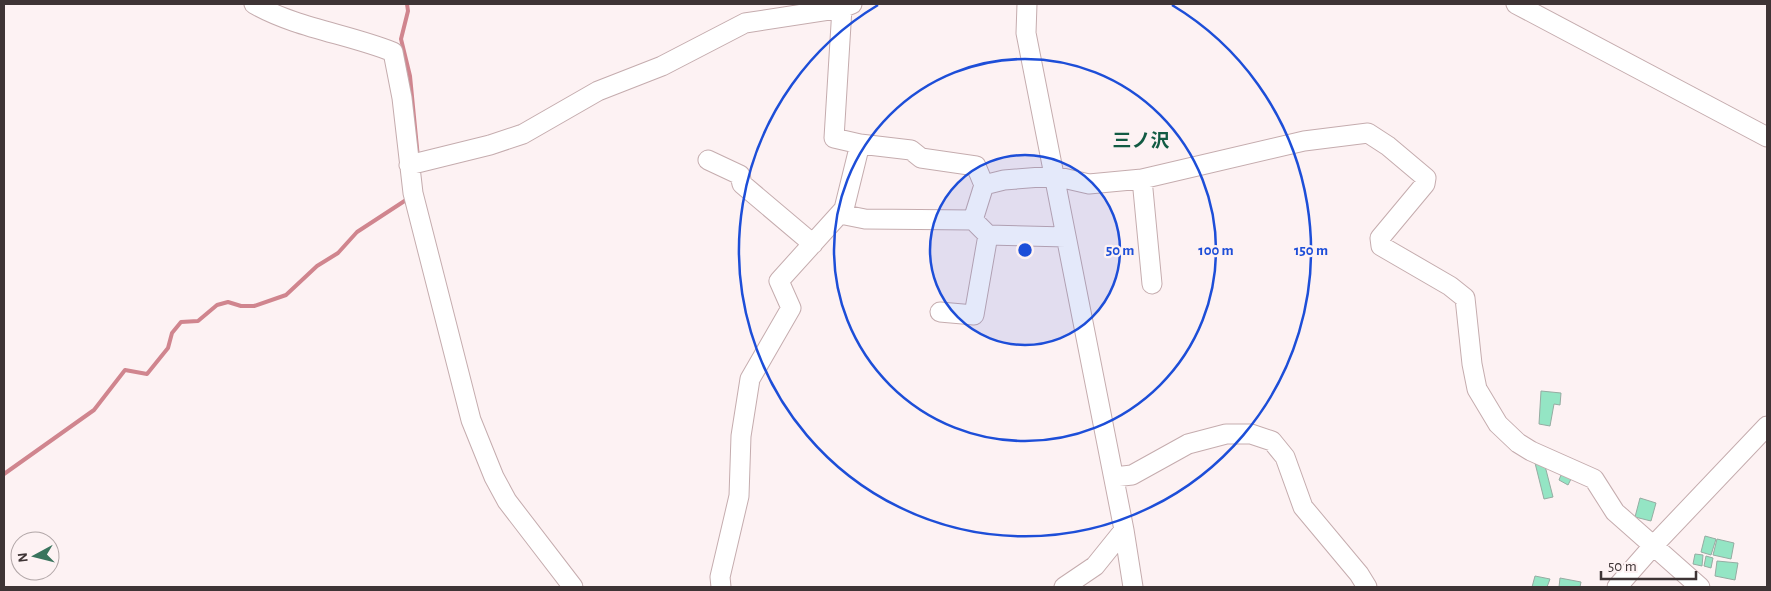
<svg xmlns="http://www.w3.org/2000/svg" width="1771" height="591" viewBox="0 0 1771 591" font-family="'Alegreya Sans','Noto Sans JP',sans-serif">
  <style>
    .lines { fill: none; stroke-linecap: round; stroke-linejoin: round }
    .stream { stroke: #d0858e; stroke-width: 4 }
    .building { fill: #94e5c4; stroke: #95aca2 }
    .minor-casing { stroke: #c5acae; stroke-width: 21 }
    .minor { stroke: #fff; stroke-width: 19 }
    .ring { fill: none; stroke: #1d4ed8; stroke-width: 2.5 }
    .labels { text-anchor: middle; stroke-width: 4.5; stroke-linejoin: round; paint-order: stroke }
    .neighbourhood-label { font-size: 19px; font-weight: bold; fill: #125b43; stroke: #fdf2f3 }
    .centre { fill: #1d4ed8; stroke: #fdf2f3; stroke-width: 2.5 }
    .ring-label { font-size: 15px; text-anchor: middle; font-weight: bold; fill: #1d4ed8; stroke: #fdf2f3; stroke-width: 4.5; stroke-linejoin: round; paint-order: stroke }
  </style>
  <rect width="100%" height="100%" fill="#fdf2f3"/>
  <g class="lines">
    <path class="stream" d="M 407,4 L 408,11 L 401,39 L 410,76 L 418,158
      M 4,474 L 94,410 L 125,370 L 147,374 L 168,348 L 172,333 L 181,322 L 198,321 L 217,305 L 228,302 L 241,306 L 254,306 L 286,295 L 317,266 L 338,253 L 357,232 L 406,200"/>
  </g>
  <path class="building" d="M 1541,391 L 1561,393 L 1560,405 L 1554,404 L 1550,426 L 1539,424 Z
    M 1544,462 L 1553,497 L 1544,499 L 1535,463 Z
    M 1563,470 L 1573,475 L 1568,485 L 1559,480 Z
    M 1640,498 L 1656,503 L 1651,521 L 1635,517 Z
    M 1705,536 L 1716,539 L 1711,555 L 1701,552 Z
    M 1717,539 L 1734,543 L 1731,559 L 1713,555 Z
    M 1695,554 L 1703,555 L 1702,566 L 1693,564 Z
    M 1706,556 L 1713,558 L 1711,568 L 1704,566 Z
    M 1717,561 L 1738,563 L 1735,580 L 1715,576 Z
    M 1535,576 L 1550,579 L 1547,587 L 1532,587 Z
    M 1560,578 L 1581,582 L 1580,587 L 1559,587 Z"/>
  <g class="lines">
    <g class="minor-casing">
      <path id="minor" d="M 254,4 C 296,28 348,34 393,52 L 402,98 L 413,193 L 471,420 L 494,477 L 507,501 L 573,587
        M 1027,4 L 1026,33 L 1124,530 L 1133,587
        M 1516,4 L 1767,137
        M 860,144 L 911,150 L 921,158 L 976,166 L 984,185 L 973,220
        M 708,160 L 740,175 L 742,184 L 813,244
        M 409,165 L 490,145 L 523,134 L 598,91 L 662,66 L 745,23 L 842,8 L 852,4
        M 1142,179 L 1152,284
        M 984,185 L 1004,180 L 1054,176 L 1089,184 L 1142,179 L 1304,141 L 1368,133 L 1388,146 L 1426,178 L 1425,184 L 1380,238 L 1381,246 L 1450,286 L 1465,298 L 1472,364 L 1477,389 L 1498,424 L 1518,443 L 1531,451 L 1594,479 L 1615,512 L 1700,587
        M 840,214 L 865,219 L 973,220 L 988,235 L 1066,237
        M 940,312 L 974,315 L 988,235
        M 1114,477 L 1132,475 L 1188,444 L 1226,434 L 1251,434 L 1272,441 L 1285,457 L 1303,507 L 1359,574 L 1367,587
        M 721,587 L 720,577 L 739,496 L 741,436 L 750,379 L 791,308 L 779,281 L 844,209 L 860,144 L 834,138 L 842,8
        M 1064,587 L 1095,566 L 1124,530
        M 1617,587 L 1653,546 L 1767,426"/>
    </g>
    <use href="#minor" class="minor"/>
  </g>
  <circle cx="1025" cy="250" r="95" fill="#1d4ed8" fill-opacity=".12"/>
  <g class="ring">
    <circle cx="1025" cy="250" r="95"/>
    <circle cx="1025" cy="250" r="191"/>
    <path d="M1172 5A286 286 0 1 1 878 5"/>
  </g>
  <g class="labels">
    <g class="neighbourhood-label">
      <text x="1141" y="147">三ノ沢</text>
    </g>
  </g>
  <circle cx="1025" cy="250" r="8" class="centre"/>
  <g class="ring-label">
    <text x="1120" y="255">50 m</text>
    <text x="1216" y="255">100 m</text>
    <text x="1311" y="255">150 m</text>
  </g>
  <rect width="1771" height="591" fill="none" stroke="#3e3435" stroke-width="10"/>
  <g transform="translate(35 556) rotate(263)"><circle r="24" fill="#fdf2f3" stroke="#b1a6a7"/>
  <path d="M0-4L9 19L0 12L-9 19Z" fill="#39745d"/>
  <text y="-8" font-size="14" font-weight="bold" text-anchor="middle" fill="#3e3435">N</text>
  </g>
  <path d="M1601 571v8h95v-8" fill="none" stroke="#3e3435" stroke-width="2.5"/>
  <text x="1608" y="571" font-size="15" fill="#3e3435" stroke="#fdf2f3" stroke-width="4" paint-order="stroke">50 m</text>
</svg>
